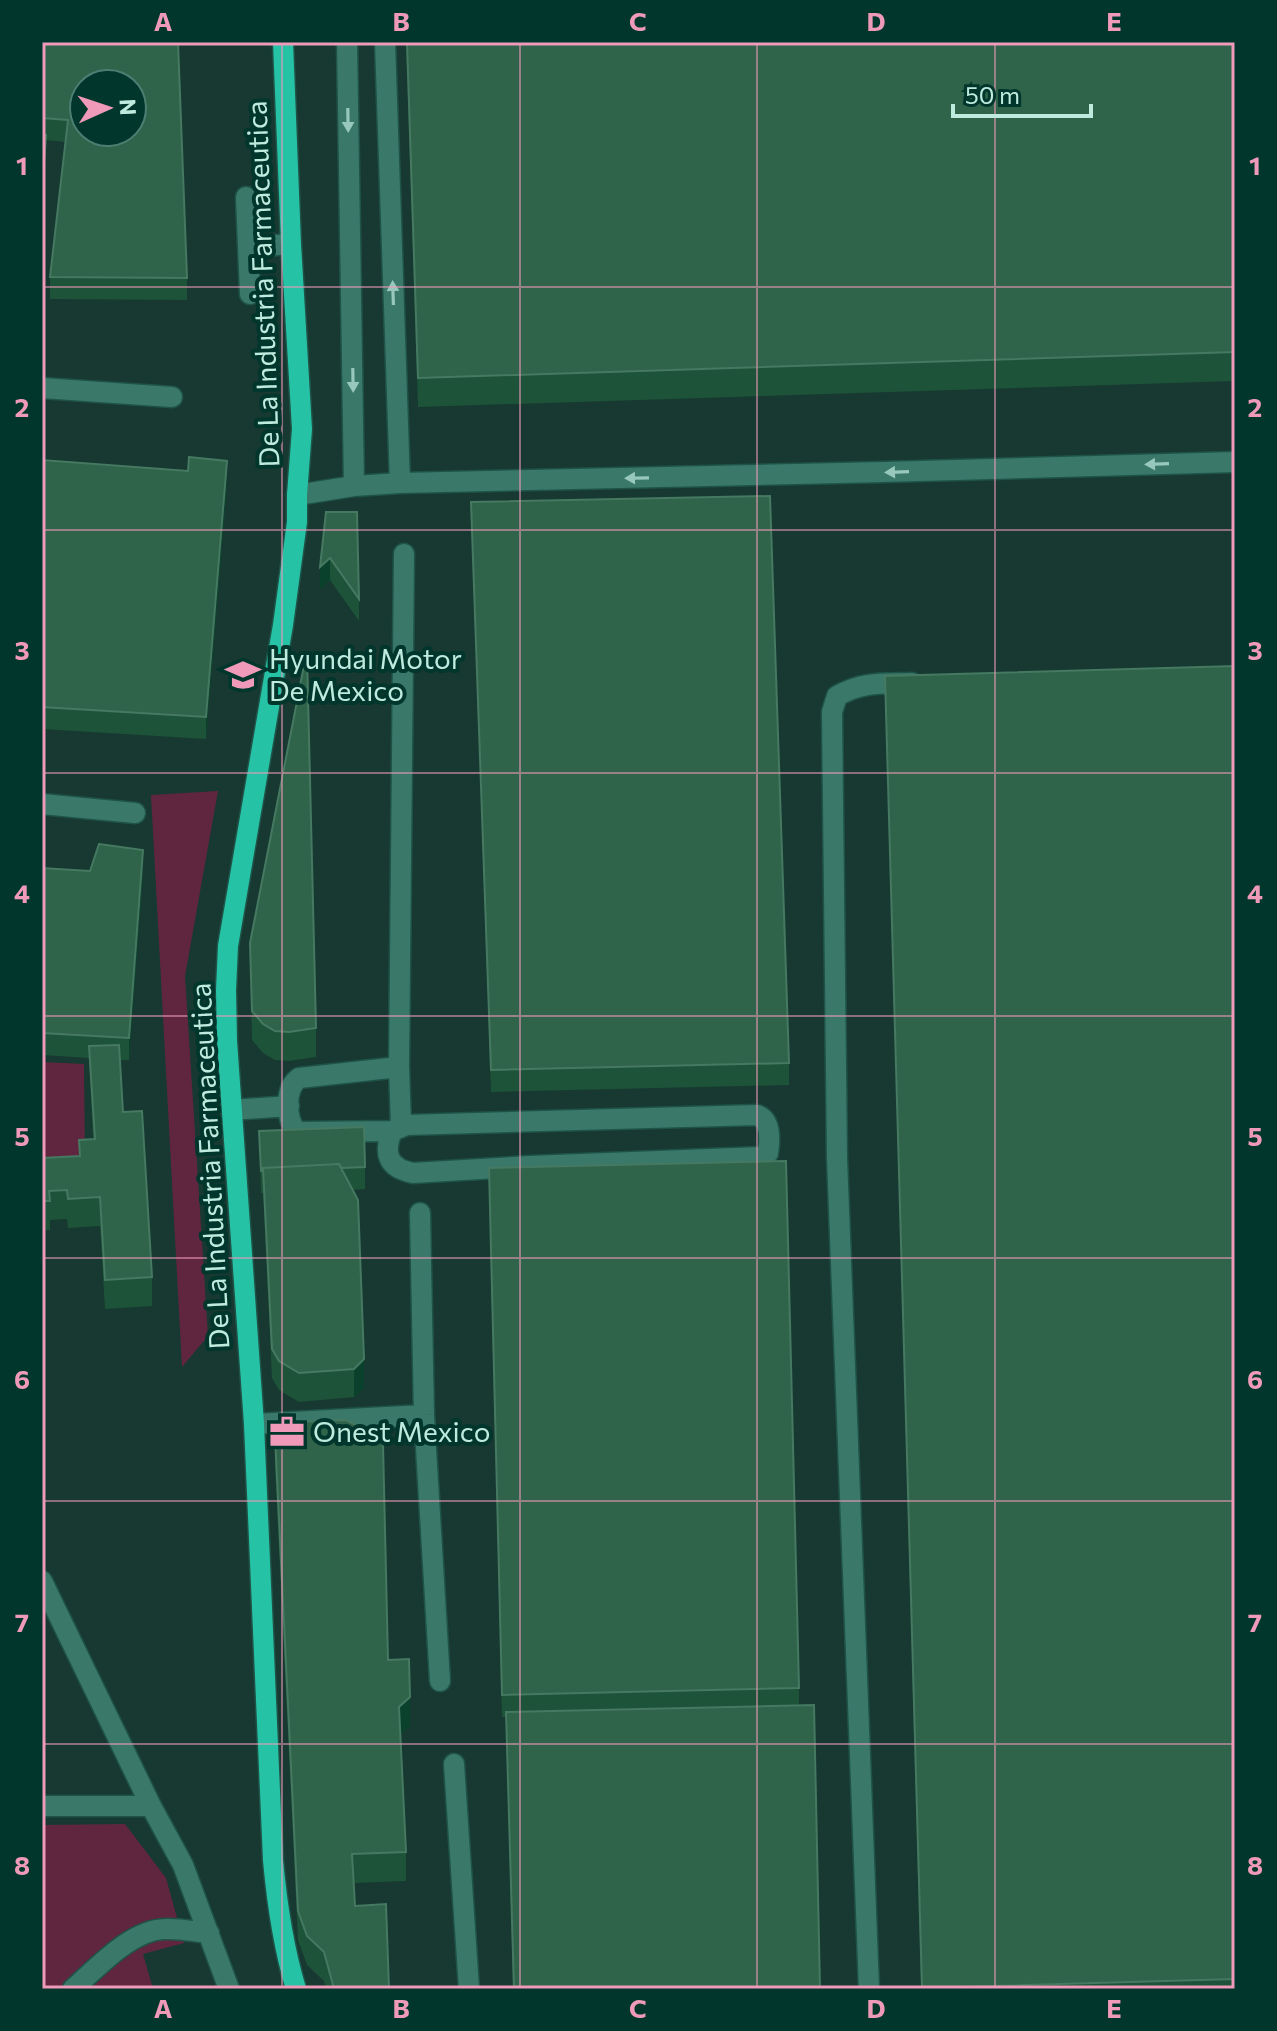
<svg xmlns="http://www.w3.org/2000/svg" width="1277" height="2031" viewBox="0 0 1277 2031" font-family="Commissioner,sans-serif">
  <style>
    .built { fill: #173931; fill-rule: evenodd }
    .green { fill: #61263f }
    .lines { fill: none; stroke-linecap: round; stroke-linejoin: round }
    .minor-casing { stroke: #1f5348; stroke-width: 23 }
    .major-casing { stroke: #1f5348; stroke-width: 23 }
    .minor { stroke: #3a786a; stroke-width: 20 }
    .major { stroke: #26c2a6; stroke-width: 20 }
    .wall { fill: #1d5338 }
    .shaded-wall { fill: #0a412c }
    .building { fill: #2f644a; stroke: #457961; stroke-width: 2; fill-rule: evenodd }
    .oneway { fill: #97c8bb }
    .grid { fill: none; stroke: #ef9ab9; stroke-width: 2; stroke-opacity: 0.55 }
    .labels { text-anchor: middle; stroke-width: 8; stroke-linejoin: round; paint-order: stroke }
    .street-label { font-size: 28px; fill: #bfeade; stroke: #00362c }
    .poi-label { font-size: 28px; fill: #bfeade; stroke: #00362c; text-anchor: start }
    .neatline { fill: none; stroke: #ef9ab9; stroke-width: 3 }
    .grid-label { font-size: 26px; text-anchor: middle; font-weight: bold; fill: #ef9ab9 }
  </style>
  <rect width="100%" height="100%" fill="#00362c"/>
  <path class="built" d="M 42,42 L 1235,42 L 1235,1989 L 42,1989 ZM 84,84 L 132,84 L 132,132 L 84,132 Z"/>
  <path class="green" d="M 218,791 L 185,976 L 208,1336 L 182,1367 L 151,795 Z
    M 42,1062 L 84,1064 L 85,1166 L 42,1171 Z
    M 125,1824 L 166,1878 L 184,1943 L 143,1954 L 153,1989 L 42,1989 L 42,1825 Z"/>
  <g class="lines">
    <g class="minor-casing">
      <path id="minor" d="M 347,42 L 354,486
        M 385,42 L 400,483
        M 246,197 L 250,294
        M 249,247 L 291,244
        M 42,388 L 172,397
        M 297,495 L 354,486 L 400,483 L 884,472 L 1235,462
        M 42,804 L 135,813
        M 399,1067 L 404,554
        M 232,1110 L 289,1106
        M 392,1131 C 383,1154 388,1168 413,1173 L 530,1166 L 761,1157 L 768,1153 C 770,1140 771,1120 757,1115 L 407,1125 L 392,1131 L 300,1132 L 296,1131 C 285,1117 285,1088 299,1078 L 399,1067 L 401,1126
        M 420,1213 L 424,1415 L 440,1681
        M 254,1424 L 424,1415
        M 42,1581 L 151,1806 L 183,1865 L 229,1989
        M 454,1764 L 469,1989
        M 42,1806 L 151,1806
        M 73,1989 C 98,1967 131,1930 165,1929 C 180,1928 195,1932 209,1933
        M 869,1989 L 837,1158 L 832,712 L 837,696 C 864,681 882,684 912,683"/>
    </g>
    <g class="major-casing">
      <path id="major" d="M 283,42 L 291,244 L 302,429 L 297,495 L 297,522 L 283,625 L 228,946 L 226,990 L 227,1041 L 254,1424 L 273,1860 C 277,1904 283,1946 296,1989"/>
    </g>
    <use href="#minor" class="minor"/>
    <use href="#major" class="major"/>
  </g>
  <path class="wall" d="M 42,42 L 187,278 L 187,300 L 50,299 L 50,277 L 65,142 L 46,140 L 42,215 Z
    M 406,42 L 1235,42 L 1235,381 L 418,407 Z
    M 42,460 L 227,483 L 206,739 L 42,729 Z
    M 471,502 L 789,1063 L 789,1085 L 491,1092 Z
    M 326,512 L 359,599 L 359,621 L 330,580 L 320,589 Z
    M 1235,666 L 1235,1989 L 921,1989 L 885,676 Z
    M 42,868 L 90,871 L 143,872 L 129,1060 L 120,1060 L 123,1112 L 152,1277 L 152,1306 L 105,1309 L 100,1226 L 68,1228 L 67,1219 L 50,1220 L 50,1230 L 42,1230 L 42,1158 L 79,1156 L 79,1140 L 93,1139 L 89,1058 L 42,1055 Z
    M 250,943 L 316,1028 L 316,1057 L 289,1061 L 275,1060 L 263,1053 L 252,1040 Z
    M 259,1131 L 365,1167 L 365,1189 L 352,1190 L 364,1388 L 354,1397 L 299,1402 L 279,1390 L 272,1378 L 263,1193 L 261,1193 Z
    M 489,1190 L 799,1688 L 799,1705 L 820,1989 L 513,1989 L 506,1717 L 502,1717 Z
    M 275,1437 L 388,1660 L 410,1726 L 400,1735 L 406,1852 L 406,1881 L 354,1883 L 355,1906 L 389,1989 L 326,1989 L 324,1981 L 307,1965 L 298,1940 L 275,1466 Z"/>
  <path class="shaded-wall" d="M 46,135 L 46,157 L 42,215 L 42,193 Z
    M 227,461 L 227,483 L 206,739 L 206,717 Z
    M 330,558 L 330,580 L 320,589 L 320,567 Z
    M 143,850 L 143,872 L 129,1060 L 129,1038 Z
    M 364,1359 L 364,1388 L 354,1397 L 354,1369 Z
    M 410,1697 L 410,1726 L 399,1736 L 399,1707 Z"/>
  <path class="building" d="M 42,42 L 178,42 L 187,278 L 50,277 L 68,120 L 42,118 ZM 84,84 L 132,84 L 132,132 L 84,132 Z
    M 407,42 L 1235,42 L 1235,352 L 418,378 Z
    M 42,135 L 46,135 L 42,193 Z
    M 189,457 L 227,461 L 206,717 L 42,707 L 42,460 L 188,471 Z
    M 770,496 L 789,1063 L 491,1070 L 471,502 Z
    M 326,512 L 357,512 L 359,599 L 330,558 L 320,567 Z
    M 306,655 L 307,655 L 316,1028 L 289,1032 L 275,1031 L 263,1024 L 252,1011 L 250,943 Z
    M 1235,666 L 1235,1979 L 922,1988 L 885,676 Z
    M 99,844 L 143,850 L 129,1038 L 42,1033 L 42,868 L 90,871 Z
    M 119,1045 L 123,1112 L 142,1111 L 152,1277 L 105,1280 L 100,1197 L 68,1199 L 67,1190 L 49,1191 L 50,1201 L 42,1201 L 42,1158 L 80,1156 L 79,1140 L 95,1139 L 89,1046 Z
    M 364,1127 L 365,1167 L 342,1168 L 339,1164 L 263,1168 L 263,1171 L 261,1171 L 259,1131 Z
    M 786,1161 L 799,1688 L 502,1695 L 489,1168 Z
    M 339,1164 L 358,1200 L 364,1359 L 354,1369 L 299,1373 L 279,1361 L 272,1349 L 263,1168 Z
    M 346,1420 L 371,1433 L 383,1444 L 388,1660 L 409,1659 L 410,1697 L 399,1707 L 406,1852 L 352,1854 L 355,1906 L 386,1904 L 389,1989 L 334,1989 L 324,1952 L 307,1936 L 298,1911 L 275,1437 L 295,1422 Z
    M 814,1705 L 820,1989 L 514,1989 L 506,1712 Z"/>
  <defs><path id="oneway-solid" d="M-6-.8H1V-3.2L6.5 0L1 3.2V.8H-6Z" transform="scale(2)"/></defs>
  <g class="oneway">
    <use href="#oneway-solid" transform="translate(348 120) rotate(89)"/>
    <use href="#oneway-solid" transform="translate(393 293) rotate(-92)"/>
    <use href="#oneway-solid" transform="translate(353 380) rotate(89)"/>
    <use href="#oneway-solid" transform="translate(1157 464) rotate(178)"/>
    <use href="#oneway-solid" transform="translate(897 472) rotate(178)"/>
    <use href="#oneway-solid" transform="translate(637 478) rotate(179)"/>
  </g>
  <path class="grid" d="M 282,42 L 282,1989M 520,42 L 520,1989M 757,42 L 757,1989M 995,42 L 995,1989M 42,287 L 1235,287M 42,530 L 1235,530M 42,773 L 1235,773M 42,1016 L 1235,1016M 42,1258 L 1235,1258M 42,1501 L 1235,1501M 42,1744 L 1235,1744"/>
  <defs>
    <g id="university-bare" transform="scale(2.76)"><path d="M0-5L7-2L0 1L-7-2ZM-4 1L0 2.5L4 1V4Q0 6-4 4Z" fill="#ef9ab9" stroke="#00362c" stroke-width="2.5" paint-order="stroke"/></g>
    <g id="office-bare" transform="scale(2.76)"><path d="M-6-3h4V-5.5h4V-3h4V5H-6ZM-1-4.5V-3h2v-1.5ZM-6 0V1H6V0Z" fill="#ef9ab9" stroke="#00362c" stroke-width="2.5" paint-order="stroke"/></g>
  </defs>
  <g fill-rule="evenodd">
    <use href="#university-bare" x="243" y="675"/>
    <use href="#office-bare" x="287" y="1432"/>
  </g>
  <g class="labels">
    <g class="street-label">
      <text transform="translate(263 284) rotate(-92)" y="10">De La Industria Farmaceutica</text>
      <text transform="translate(210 1166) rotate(-93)" y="10">De La Industria Farmaceutica</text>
    </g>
    <g class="poi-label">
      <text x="269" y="669">Hyundai Motor<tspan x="269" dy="32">De Mexico</tspan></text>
      <text x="313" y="1442">Onest Mexico</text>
    </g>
  </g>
  <rect width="1277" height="2031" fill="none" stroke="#00362c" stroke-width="88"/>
  <g transform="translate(108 108) rotate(87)"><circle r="38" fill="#00362c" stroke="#4c7e73" stroke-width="2"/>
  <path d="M0-6L14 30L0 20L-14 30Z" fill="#ef9ab9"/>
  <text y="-12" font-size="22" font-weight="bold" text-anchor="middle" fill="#bfeade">N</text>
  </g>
  <path d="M953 104v12h138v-12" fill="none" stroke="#bfeade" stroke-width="4"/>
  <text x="965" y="104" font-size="24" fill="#bfeade" stroke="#00362c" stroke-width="6" paint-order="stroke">50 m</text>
  <rect x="44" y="44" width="1189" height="1943" class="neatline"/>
  <g class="grid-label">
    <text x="163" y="31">A</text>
    <text x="401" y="31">B</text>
    <text x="638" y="31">C</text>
    <text x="876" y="31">D</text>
    <text x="1114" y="31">E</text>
    <text x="22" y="175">1</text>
    <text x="1255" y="175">1</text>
    <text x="22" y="417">2</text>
    <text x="1255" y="417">2</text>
    <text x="22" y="660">3</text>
    <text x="1255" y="660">3</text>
    <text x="22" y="903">4</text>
    <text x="1255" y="903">4</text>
    <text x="22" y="1146">5</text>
    <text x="1255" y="1146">5</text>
    <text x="22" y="1389">6</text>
    <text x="1255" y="1389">6</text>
    <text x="22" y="1632">7</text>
    <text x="1255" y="1632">7</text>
    <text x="22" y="1875">8</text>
    <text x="1255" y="1875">8</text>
    <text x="163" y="2018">A</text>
    <text x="401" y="2018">B</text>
    <text x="638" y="2018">C</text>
    <text x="876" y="2018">D</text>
    <text x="1114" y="2018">E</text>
  </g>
</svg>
